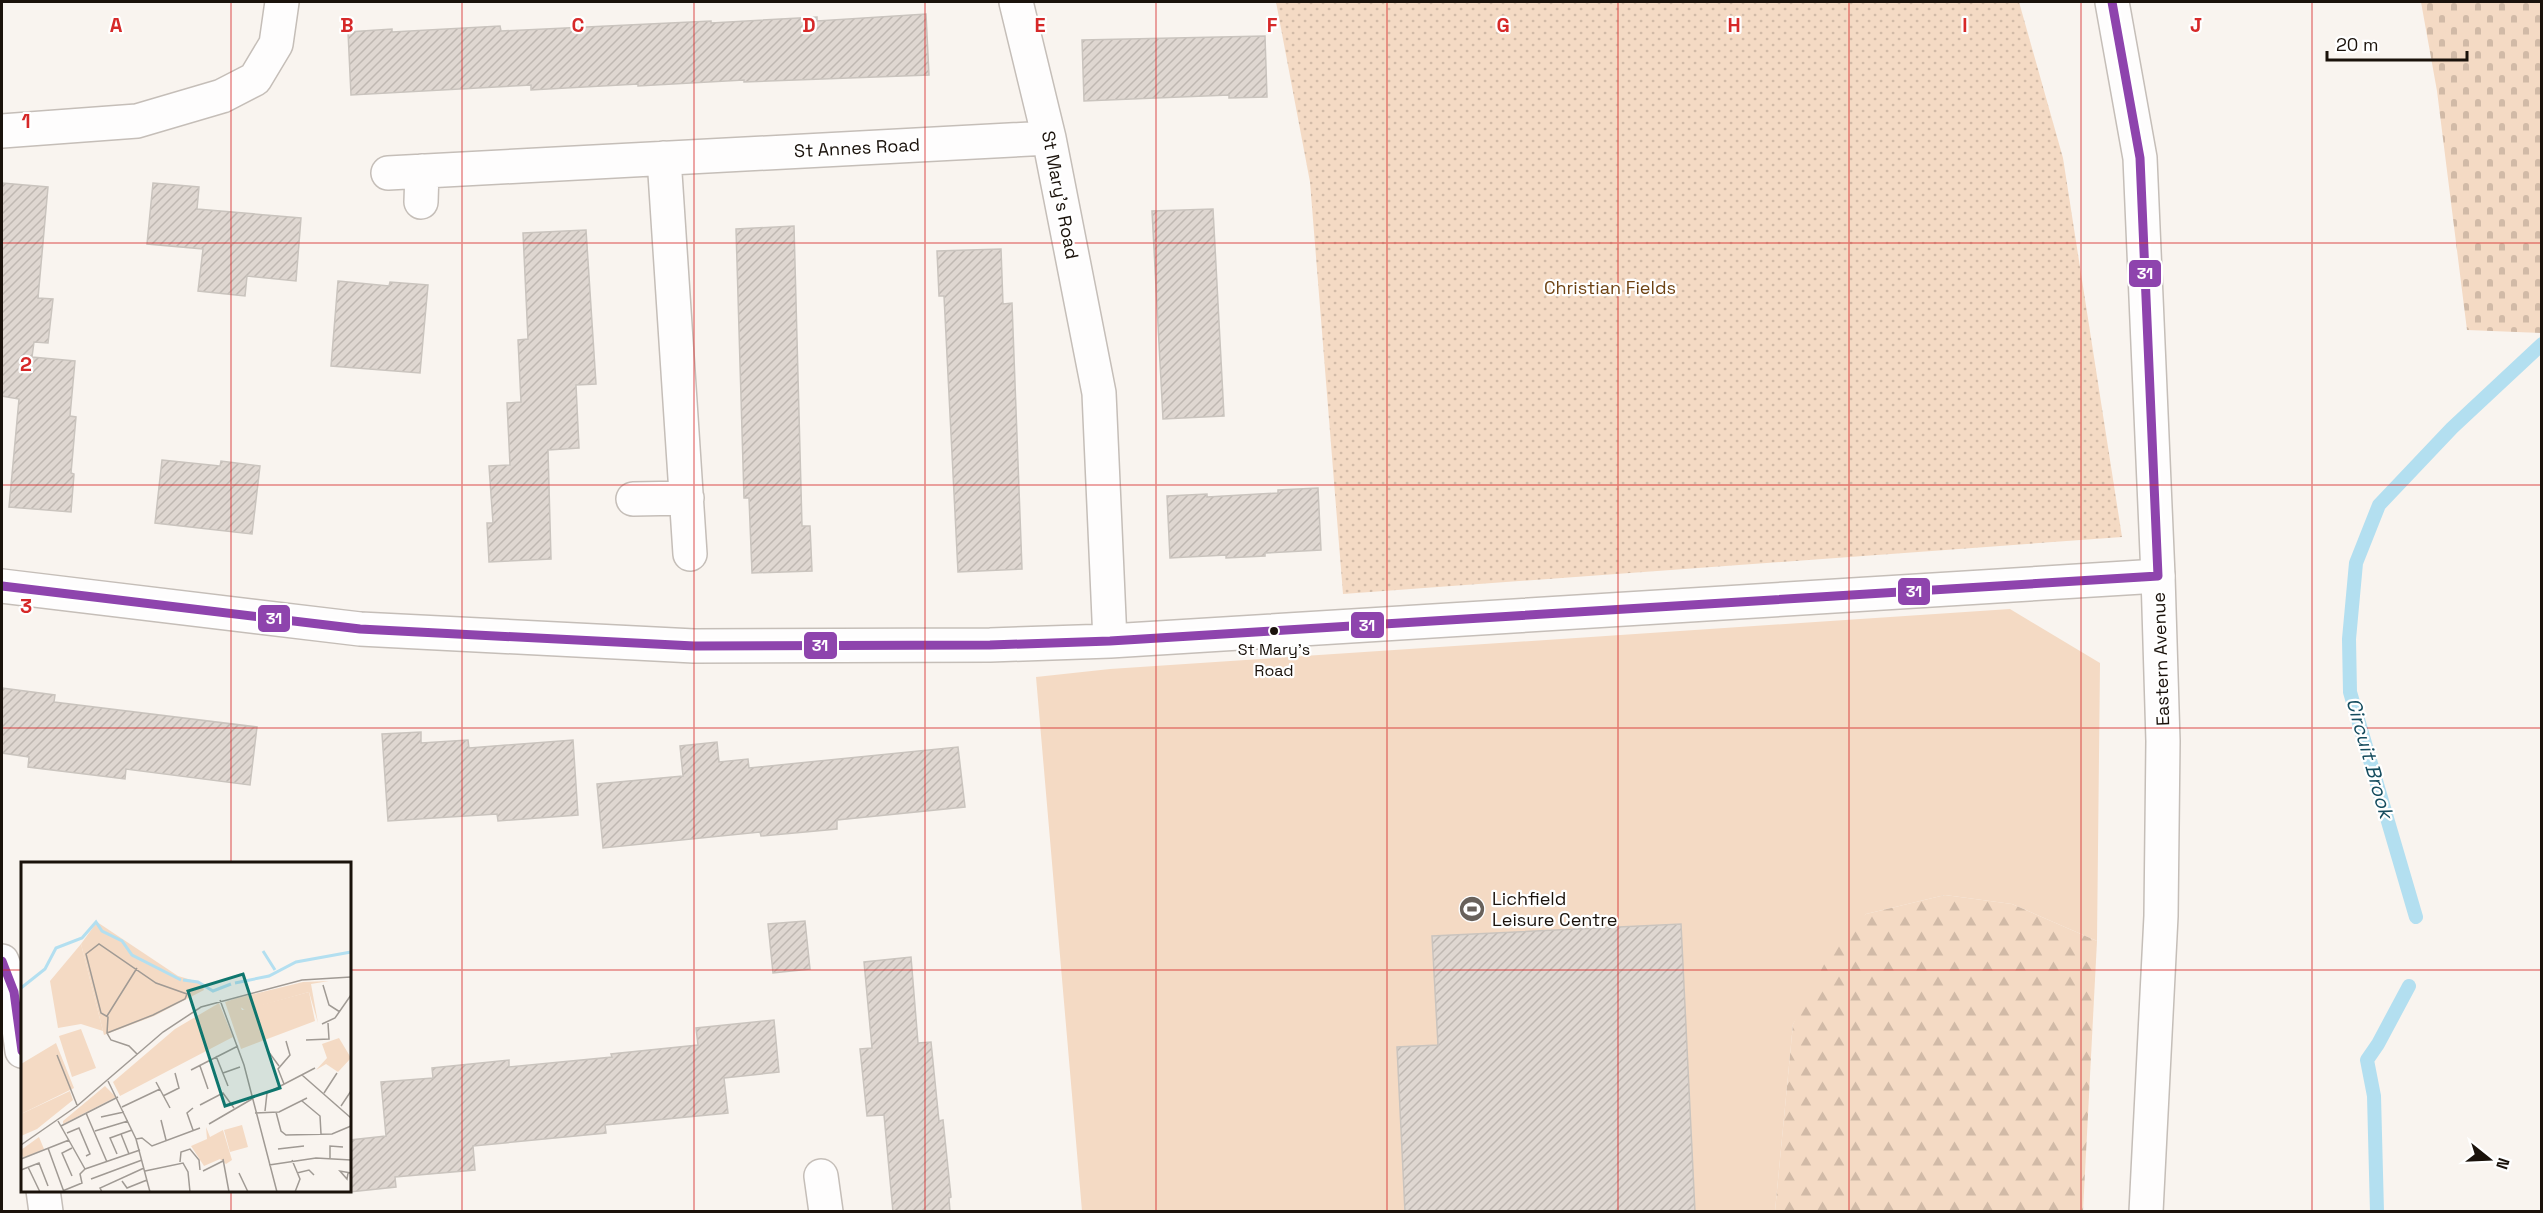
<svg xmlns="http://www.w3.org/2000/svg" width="2543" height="1213" viewBox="0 0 2543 1213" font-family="'Space Grotesk',sans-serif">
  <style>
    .green { fill: #f4dac4 }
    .forest { fill: url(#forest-firs) }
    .cemetery { fill: url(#cemetery-stones) }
    .park { fill: url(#park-dots) }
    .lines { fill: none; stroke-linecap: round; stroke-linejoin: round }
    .stream { stroke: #b3dff0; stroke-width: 14 }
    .building { fill: url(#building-hatch); stroke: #cac4be; stroke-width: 1.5 }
    .minor-casing { stroke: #c5beb8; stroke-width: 36 }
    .highway-casing { stroke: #c5beb8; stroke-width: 36 }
    .minor { stroke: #fefdfd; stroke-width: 33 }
    .highway { stroke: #fefdfd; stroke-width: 33 }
    .bus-1-casing { stroke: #fff; stroke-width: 14 }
    .bus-1 { stroke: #8e44ad; stroke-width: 9 }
    .grid { fill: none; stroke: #d62828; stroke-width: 1.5; stroke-opacity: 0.55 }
    .bus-dot { fill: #1a120b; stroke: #fff; stroke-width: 2 }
    .labels { text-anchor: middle; stroke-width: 4.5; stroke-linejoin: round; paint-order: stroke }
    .bus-label { font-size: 16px; fill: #1a120b; stroke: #fff }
    .street-label { font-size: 18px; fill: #1a120b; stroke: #fff }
    .park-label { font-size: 18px; fill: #6d4213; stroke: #fff }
    .poi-label { font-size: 18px; fill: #1a120b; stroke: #fff; text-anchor: start }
    .water-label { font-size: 20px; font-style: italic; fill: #154c5e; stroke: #fff }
    .inset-river { fill: none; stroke: #b3dff0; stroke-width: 3 }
    .inset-road { fill: none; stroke: #a09a94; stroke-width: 1.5 }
    .view { fill: #0f766e; fill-opacity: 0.15; stroke: #0f766e; stroke-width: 3 }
    .inset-edge { fill: none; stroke: #1a120b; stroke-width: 3 }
    .grid-label { font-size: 20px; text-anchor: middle; font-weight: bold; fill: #d62828; stroke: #fff; stroke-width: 4.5; stroke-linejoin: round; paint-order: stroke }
    .line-badge { stroke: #fff; stroke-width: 2 }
    .badge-label { font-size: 16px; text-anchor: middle; font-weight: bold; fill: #fff }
  </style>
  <defs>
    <pattern id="forest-firs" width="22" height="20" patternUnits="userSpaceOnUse" patternTransform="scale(1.5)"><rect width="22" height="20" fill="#f4dac4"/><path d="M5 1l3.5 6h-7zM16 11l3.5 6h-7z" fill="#d1baa7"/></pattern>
    <pattern id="cemetery-stones" width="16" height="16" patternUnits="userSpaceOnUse" patternTransform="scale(1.5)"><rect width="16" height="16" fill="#f4dac4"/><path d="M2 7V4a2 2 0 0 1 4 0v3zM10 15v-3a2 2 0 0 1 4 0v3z" fill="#d1baa7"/></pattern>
    <pattern id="park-dots" width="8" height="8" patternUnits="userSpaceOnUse" patternTransform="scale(1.5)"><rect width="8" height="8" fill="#f4dac4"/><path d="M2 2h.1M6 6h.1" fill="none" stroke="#d1baa7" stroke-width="1.8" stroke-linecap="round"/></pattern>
    <pattern id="building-hatch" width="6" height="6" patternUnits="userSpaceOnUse" patternTransform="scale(1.5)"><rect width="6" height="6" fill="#dfd7d1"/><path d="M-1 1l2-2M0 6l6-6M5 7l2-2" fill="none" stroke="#bfb8b2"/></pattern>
  </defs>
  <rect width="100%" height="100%" fill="#f9f4ef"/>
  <path class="green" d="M 2010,609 L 2100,663 L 2097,941 L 2012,904 L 1945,895 L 1866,914 L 1793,1024 L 1775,1211 L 1082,1211 L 1036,677 L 1110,669 Z"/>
  <path class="forest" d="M 1945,895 L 2012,904 L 2097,941 L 2083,1211 L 1775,1211 L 1793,1024 L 1829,955 L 1866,914 Z"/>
  <path class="cemetery" d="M 2421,2 L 2541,2 L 2541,333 L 2467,330 L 2437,91 Z"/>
  <path class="park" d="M 1276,2 L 2019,2 L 2063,158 L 2122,537 L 1343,594 L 1310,182 Z"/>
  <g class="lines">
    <path class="stream" d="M 2416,917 L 2350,692 L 2349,639 L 2356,563 L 2379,505 L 2452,428 L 2542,344
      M 2377,1212 L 2374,1096 L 2367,1060 L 2378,1044 L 2409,986"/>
  </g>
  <path class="building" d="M 926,14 L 929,75 L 744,82 L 744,80 L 638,86 L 638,84 L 531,90 L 531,85 L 351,95 L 348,32 L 392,29 L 392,32 L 500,26 L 501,31 L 711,21 L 711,23 L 817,17 L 817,21 Z
    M 1265,36 L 1267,97 L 1229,98 L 1229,95 L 1084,101 L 1082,40 Z
    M 2,183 L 48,187 L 38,298 L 53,299 L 48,343 L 34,342 L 32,357 L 75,361 L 70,416 L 76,417 L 71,473 L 74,474 L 71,512 L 9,507 L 19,399 L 2,396 Z
    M 153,183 L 199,187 L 197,209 L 301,218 L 296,281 L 247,276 L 245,296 L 198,291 L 203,249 L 147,244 Z
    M 1213,209 L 1224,416 L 1163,419 L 1152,211 Z
    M 794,226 L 802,526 L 810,526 L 812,571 L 752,573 L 749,498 L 744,498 L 736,229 Z
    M 586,230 L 596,384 L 576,385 L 579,448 L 548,450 L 551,559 L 489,562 L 487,523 L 493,523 L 489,466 L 510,465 L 507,403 L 521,402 L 518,340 L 528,339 L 523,233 Z
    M 1001,249 L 1003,304 L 1012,303 L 1022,569 L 958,572 L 944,296 L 939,296 L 937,251 Z
    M 338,281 L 389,286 L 390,282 L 428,285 L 420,373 L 331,366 Z
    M 162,460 L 220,466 L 221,461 L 260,466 L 252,534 L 155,523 Z
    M 1318,488 L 1321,550 L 1265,553 L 1265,556 L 1226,558 L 1226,555 L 1170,558 L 1167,496 L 1207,494 L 1207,497 L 1278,493 L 1278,490 Z
    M 2,688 L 55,695 L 54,702 L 257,727 L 250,785 L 126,769 L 125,779 L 28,767 L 29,757 L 2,753 Z
    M 421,732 L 421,743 L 468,740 L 469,748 L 573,740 L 578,815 L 498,821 L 497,814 L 388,821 L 382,734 Z
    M 717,742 L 719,762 L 748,759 L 749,768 L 958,747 L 965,807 L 837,820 L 837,829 L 761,836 L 760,832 L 603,848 L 597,784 L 683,776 L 680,746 Z
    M 805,921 L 810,969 L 773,973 L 768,924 Z
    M 1681,924 L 1695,1212 L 1405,1212 L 1397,1047 L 1438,1045 L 1432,936 Z
    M 911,957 L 918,1043 L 931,1042 L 939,1121 L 943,1120 L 951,1197 L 949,1198 L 950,1212 L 893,1212 L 884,1115 L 867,1116 L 860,1049 L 872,1048 L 864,962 Z
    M 774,1020 L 779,1072 L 724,1078 L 728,1113 L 605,1125 L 606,1133 L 473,1146 L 475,1170 L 395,1177 L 396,1187 L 350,1192 L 350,1140 L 386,1136 L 381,1082 L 433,1078 L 432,1068 L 509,1060 L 509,1067 L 612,1057 L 611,1054 L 698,1045 L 696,1028 Z"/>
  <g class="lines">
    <g class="minor-casing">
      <path id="minor" d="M 1016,2 L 1049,138 L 1099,393 L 1110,641
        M 2,131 L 137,121 L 222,96 L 255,79 L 276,44 L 282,2
        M 664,158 L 690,554
        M 388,173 L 1049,138
        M 421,202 L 422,171
        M 633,499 L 687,498
        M 2,586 L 360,629 L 694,646 L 990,645 L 1110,641 L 2158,576
        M 2,961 L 14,992 L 22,1051
        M 821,1176 L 826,1212
        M 43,1190 L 46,1212"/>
    </g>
    <g class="highway-casing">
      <path id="highway" d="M 2112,2 L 2140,158 L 2158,576 L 2163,741 L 2161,916 L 2146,1212"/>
    </g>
    <use href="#minor" class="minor"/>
    <use href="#highway" class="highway"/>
    <g class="bus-1-casing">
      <path id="bus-1" d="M 2,586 L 360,629 L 694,646 L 990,645 L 1110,641 L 2158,576 L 2140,158 L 2112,2
        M 2,961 L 14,992 L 22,1051"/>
    </g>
    <use href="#bus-1" class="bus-1"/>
  </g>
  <path class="grid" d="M 231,2 L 231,864M 462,2 L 462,1212M 694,2 L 694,1212M 925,2 L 925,1212M 1156,2 L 1156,1212M 1387,2 L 1387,1212M 1618,2 L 1618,1212M 1849,2 L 1849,1212M 2081,2 L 2081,1212M 2312,2 L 2312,1212M 2,243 L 2542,243M 2,485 L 2542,485M 2,728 L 2542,728M 2,970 L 22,970M 350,970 L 2542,970M 231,1190 L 231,1212"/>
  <defs>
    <g id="stadium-disc" transform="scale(1.35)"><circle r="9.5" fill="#68615b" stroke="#fff"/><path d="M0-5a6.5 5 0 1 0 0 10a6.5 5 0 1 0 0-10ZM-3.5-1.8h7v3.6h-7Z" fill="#fff"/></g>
  </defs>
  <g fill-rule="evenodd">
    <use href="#stadium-disc" x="1472" y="909"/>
  </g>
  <circle class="bus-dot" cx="1274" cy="631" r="5"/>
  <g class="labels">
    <g class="bus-label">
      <text x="1274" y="655">St Mary's<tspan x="1274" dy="21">Road</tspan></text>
    </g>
    <g class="street-label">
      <text transform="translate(857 148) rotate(-3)" y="6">St Annes Road</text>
      <text transform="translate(1060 195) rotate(79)" y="6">St Mary's Road</text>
      <text transform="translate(2161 659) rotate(-92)" y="6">Eastern Avenue</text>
    </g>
    <g class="park-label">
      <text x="1610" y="294">Christian Fields</text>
    </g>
    <g class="poi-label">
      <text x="1492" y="905">Lichfield<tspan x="1492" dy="21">Leisure Centre</tspan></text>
    </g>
    <g class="water-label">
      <text transform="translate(2370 758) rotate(74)" y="7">Circuit Brook</text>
    </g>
  </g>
  <g transform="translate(21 862)">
    <rect width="330" height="330" fill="#f9f4ef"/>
    <path d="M 288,130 L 294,159 L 220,187 L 204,140 L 216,136 L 221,148 ZM 60,167 L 75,206 L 51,215 L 38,174 ZM 84,224 L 95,235 L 42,262 L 42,259 ZM 221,263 L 227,285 L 209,290 L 203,268 ZM 18,275 L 23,287 L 2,296 L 0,288 Z" fill="#f4dac4"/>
    <path d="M 308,119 L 290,122 L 297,161 L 288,130 L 224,148 L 216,143 L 216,136 L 282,120 ZM 49,229 L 52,238 L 16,267 L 0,274 L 0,252 Z" fill="#f4dac4"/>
    <path d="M 76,60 L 157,114 L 181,121 L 183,128 L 133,154 L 83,173 L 60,82 Z" fill="#f4dac4"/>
    <path d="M 60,82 L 82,169 L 60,162 L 37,166 L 29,119 ZM 198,141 L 212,175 L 99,234 L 92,220 L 154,167 ZM 318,176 L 330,196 L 317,210 L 305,202 L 295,208 L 306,196 L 301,182 ZM 35,181 L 53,226 L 0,252 L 0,202 ZM 185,265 L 189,275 L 202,268 L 211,298 L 205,302 L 199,297 L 183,304 L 170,284 L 186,277 Z" fill="#f4dac4"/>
    <path class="inset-river" d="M 242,89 L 254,108M 162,118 L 177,120 L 192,129 L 210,122M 214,121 L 248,114 L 275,100 L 330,90M 0,126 L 24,107 L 35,86 L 61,76 L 75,60 L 81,69 L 101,79 L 111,93 L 160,118"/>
    <path class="inset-road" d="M 302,123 L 308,143 L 319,150M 199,138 L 223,203 L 256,330M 86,154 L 116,106M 301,162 L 314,156 L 330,133M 86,171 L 132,153 L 164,137 L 166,132 L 135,121 L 78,82 L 65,92 L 80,151 L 87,155 L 86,171 L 90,178 L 108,184 L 116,192M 285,178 L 308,177 L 307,161M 247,189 L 258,204M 36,193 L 56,243M 195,194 L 207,224M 179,204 L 187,227M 170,208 L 217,184M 202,211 L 219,205M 281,213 L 330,256M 87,219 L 115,277 L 129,330M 135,220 L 149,246M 263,222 L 257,207 L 269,193 L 265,179M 303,231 L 316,211M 142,234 L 158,226 L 154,211M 281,239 L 299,254 L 300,272M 179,243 L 202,231 L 213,246M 320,244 L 330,229M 101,245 L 139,227M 244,249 L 246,231 L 294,206M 255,250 L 260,269 L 265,273 L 311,272 L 330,264M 65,251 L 86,300M 234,251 L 258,250 L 286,236M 80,255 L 103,250M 140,258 L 145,278M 37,259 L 64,307M 188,262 L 231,237M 40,264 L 97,235M 172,268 L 166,251 L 172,246M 74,269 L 107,259M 46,271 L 58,266 L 69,292 L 65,294M 100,272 L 108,292M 115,277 L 121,276 L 131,284 L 179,266M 0,283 L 56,244 L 142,170 L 180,145 L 281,118 L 330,115M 27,286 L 43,330M 257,287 L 283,284M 96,292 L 89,276 L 111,268M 309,296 L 309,284 L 322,285M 0,297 L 48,278M 202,297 L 208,330M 271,298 L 279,317 L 274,330M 159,300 L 160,290 L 169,287 L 178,298 L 179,308M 248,303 L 295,296 L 330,298M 7,305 L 19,330M 64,307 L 119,288M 0,308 L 18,301 L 27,324M 124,309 L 162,301 L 167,310 L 169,330M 182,309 L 202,299M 218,311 L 227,330M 276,311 L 288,308 L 293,313M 327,311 L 326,317 L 319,309 L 330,311M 51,314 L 41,291 L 51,286M 70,317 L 121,298M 101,319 L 106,326 L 126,318M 39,330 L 61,321 L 59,312 L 64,307M 81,330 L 79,326 L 123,306"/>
    <path class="view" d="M 222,112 L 259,226 L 204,244 L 167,129 Z"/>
    <rect width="330" height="330" class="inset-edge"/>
  </g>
  <g class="grid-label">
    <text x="116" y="32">A</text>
    <text x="347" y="32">B</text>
    <text x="578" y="32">C</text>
    <text x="809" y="32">D</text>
    <text x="1040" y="32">E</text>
    <text x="1272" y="32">F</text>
    <text x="1503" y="32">G</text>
    <text x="1734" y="32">H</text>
    <text x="1965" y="32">I</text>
    <text x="2196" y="32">J</text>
    <text x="26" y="128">1</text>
    <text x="26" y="371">2</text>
    <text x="26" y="613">3</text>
  </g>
  <g class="line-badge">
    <rect x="2128" y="259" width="34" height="29" rx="6" fill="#8e44ad"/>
    <rect x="1897" y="577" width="34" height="29" rx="6" fill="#8e44ad"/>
    <rect x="257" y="604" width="34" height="29" rx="6" fill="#8e44ad"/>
    <rect x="1350" y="611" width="35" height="28" rx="6" fill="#8e44ad"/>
    <rect x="803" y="631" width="35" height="29" rx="6" fill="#8e44ad"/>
  </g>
  <g class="badge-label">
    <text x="2145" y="279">31</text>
    <text x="1914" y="597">31</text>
    <text x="274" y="624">31</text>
    <text x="1367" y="631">31</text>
    <text x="820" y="651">31</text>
  </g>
  <rect width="2543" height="1213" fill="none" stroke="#1a120b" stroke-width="6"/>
  <g transform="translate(2489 1159) rotate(108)" stroke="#ffffff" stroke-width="4.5" paint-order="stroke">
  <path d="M0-4.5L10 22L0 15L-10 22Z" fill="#1a120b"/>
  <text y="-9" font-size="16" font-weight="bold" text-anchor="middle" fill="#1a120b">N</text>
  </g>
  <path d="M2327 51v9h140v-9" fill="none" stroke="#1a120b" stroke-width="3"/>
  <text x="2336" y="51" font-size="18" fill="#1a120b" stroke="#ffffff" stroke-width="4.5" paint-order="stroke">20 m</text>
</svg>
